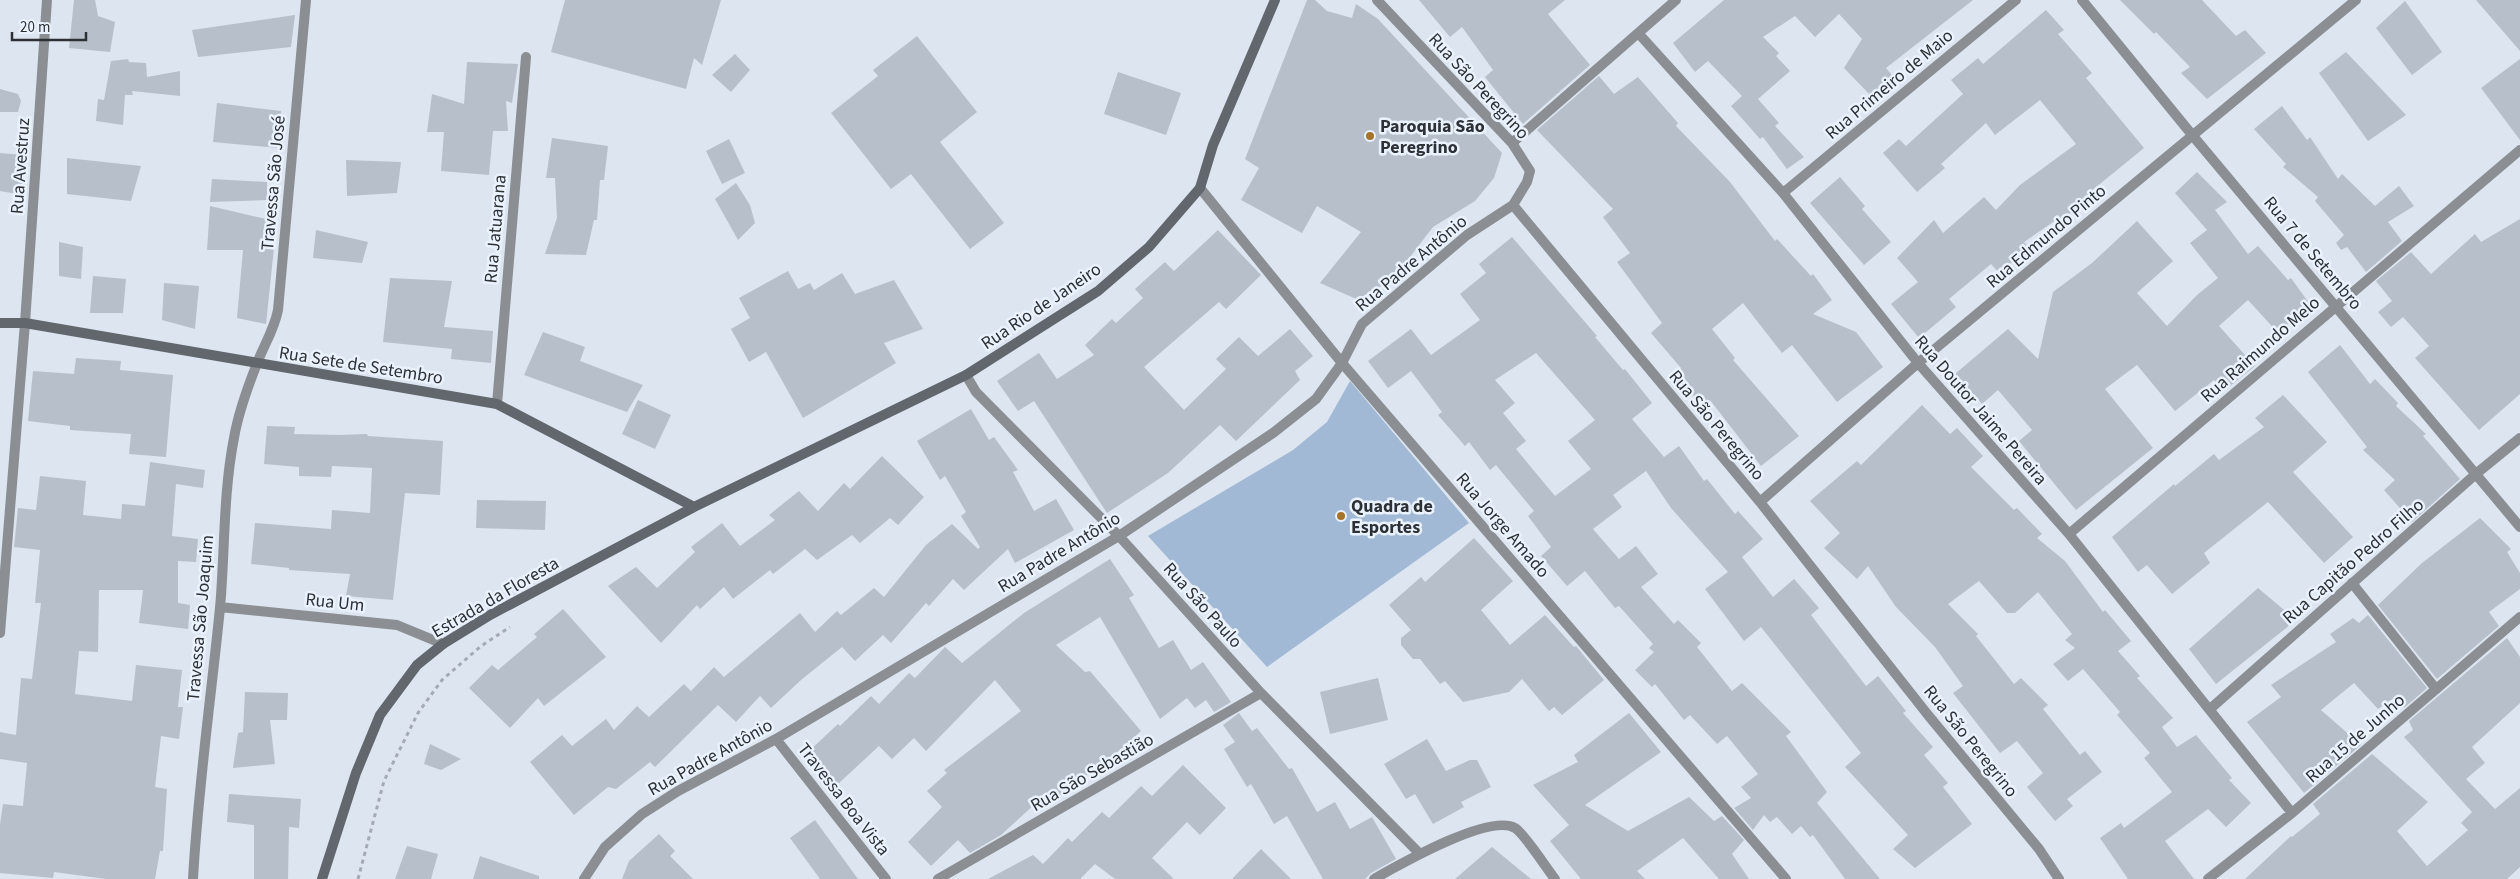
<svg xmlns="http://www.w3.org/2000/svg" width="2520" height="879" viewBox="0 0 2520 879" font-family="'Source Sans 3',sans-serif">
  <style>
    .green { fill: #a2b9d5 }
    .building { fill: #b7c0ca; fill-rule: evenodd }
    .lines { fill: none; stroke-linecap: round; stroke-linejoin: round }
    .path { stroke: #a4abb4; stroke-width: 3; stroke-dasharray: 4 4; stroke-linecap: butt }
    .lane { stroke: #8b8f93; stroke-width: 10 }
    .street { stroke: #8b8f93; stroke-width: 10 }
    .secondary { stroke: #61676d; stroke-width: 10 }
    .poi-dot { fill: #a6732a; stroke: #e9f2fd; stroke-width: 2 }
    .labels { text-anchor: middle; stroke-width: 5; stroke-linejoin: round; paint-order: stroke }
    .street-label { font-size: 18px; fill: #2d3135; stroke: #e9f2fd }
    .poi-label { font-size: 18px; font-weight: bold; fill: #2d3135; stroke: #e9f2fd; text-anchor: start }
  </style>
  <rect width="100%" height="100%" fill="#dce5f0"/>
  <path class="green" d="M 1350,381 L 1469,523 L 1267,667 L 1148,536 L 1293,450 L 1327,422 Z"/>
  <path class="building" d="M 74,0 L 95,0 L 98,16 L 115,22 L 110,52 L 69,48 Z
    M 565,0 L 721,0 L 702,65 L 694,58 L 686,89 L 551,52 Z
    M 1307,0 L 1315,0 L 1327,11 L 1352,18 L 1356,4 L 1378,19 L 1502,153 L 1494,178 L 1475,201 L 1433,227 L 1403,266 L 1363,302 L 1320,283 L 1361,232 L 1317,206 L 1302,233 L 1241,200 L 1259,168 L 1245,159 Z
    M 1419,0 L 1565,0 L 1548,14 L 1590,65 L 1523,124 L 1485,77 L 1493,70 L 1462,27 L 1450,37 Z
    M 1724,0 L 1973,0 L 1886,68 L 1896,80 L 1874,99 L 1844,68 L 1862,39 L 1839,14 L 1815,37 L 1795,16 L 1763,37 L 1779,53 L 1776,56 L 1790,71 L 1758,99 L 1779,123 L 1775,126 L 1804,157 L 1787,169 L 1763,137 L 1760,139 L 1731,106 L 1742,96 L 1708,61 L 1695,72 L 1673,43 Z
    M 2120,0 L 2202,0 L 2236,36 L 2245,30 L 2266,53 L 2207,99 L 2181,73 L 2190,67 L 2156,32 L 2154,34 Z
    M 2476,0 L 2520,0 L 2520,51 Z
    M 2405,1 L 2442,52 L 2412,75 L 2376,28 Z
    M 2046,10 L 2064,30 L 2058,34 L 2092,73 L 2086,78 L 2144,148 L 2090,192 L 2092,195 L 2061,221 L 2059,218 L 2024,242 L 2029,248 L 1999,273 L 1991,264 L 1949,299 L 1956,307 L 1919,338 L 1891,304 L 1918,282 L 1897,258 L 1934,220 L 1943,233 L 1984,197 L 1996,210 L 2020,185 L 2076,144 L 2040,100 L 1995,135 L 1986,123 L 1941,164 L 1945,168 L 1917,192 L 1883,153 L 1899,139 L 1906,146 L 1963,94 L 1951,80 L 1978,58 L 1983,64 Z
    M 295,15 L 291,47 L 198,57 L 192,30 Z
    M 917,36 L 977,112 L 940,142 L 1004,223 L 970,249 L 911,174 L 891,189 L 831,113 L 878,76 L 873,70 Z
    M 2346,52 L 2406,115 L 2368,141 L 2319,73 Z
    M 735,54 L 750,70 L 731,92 L 712,75 Z
    M 128,59 L 129,62 L 146,63 L 147,77 L 180,71 L 180,96 L 132,91 L 133,95 L 125,95 L 123,125 L 96,121 L 98,99 L 104,100 L 111,61 Z
    M 2520,59 L 2520,140 L 2481,88 Z
    M 467,62 L 518,64 L 512,103 L 506,101 L 508,131 L 493,131 L 489,175 L 441,171 L 444,132 L 427,132 L 432,94 L 464,104 Z
    M 1118,72 L 1181,93 L 1166,135 L 1104,114 Z
    M 1599,76 L 1614,94 L 1638,77 L 1678,123 L 1676,126 L 1730,182 L 1775,241 L 1777,239 L 1811,276 L 1813,274 L 1832,300 L 1813,314 L 1856,332 L 1883,367 L 1837,402 L 1792,345 L 1782,353 L 1743,303 L 1712,329 L 1735,358 L 1733,360 L 1799,436 L 1761,466 L 1710,400 L 1702,407 L 1675,372 L 1681,368 L 1651,333 L 1662,323 L 1617,262 L 1630,253 L 1603,217 L 1613,209 L 1537,130 Z
    M 0,89 L 18,94 L 21,101 L 18,112 L 0,112 Z
    M 217,103 L 281,111 L 278,148 L 213,142 Z
    M 2282,106 L 2307,140 L 2310,137 L 2338,179 L 2342,174 L 2375,206 L 2399,186 L 2414,206 L 2388,222 L 2402,241 L 2366,272 L 2347,247 L 2341,250 L 2336,243 L 2344,235 L 2315,201 L 2318,197 L 2283,167 L 2286,164 L 2254,129 Z
    M 552,138 L 608,146 L 604,180 L 600,180 L 597,220 L 594,220 L 586,255 L 545,254 L 557,218 L 555,178 L 546,178 Z
    M 729,139 L 745,173 L 722,184 L 706,151 Z
    M 0,153 L 23,155 L 23,195 L 0,191 Z
    M 67,158 L 141,166 L 131,201 L 67,194 Z
    M 346,160 L 401,162 L 397,193 L 347,196 Z
    M 2197,172 L 2227,202 L 2215,210 L 2248,254 L 2258,246 L 2288,280 L 2291,278 L 2309,303 L 2279,334 L 2248,300 L 2219,326 L 2255,366 L 2224,391 L 2214,380 L 2175,411 L 2137,365 L 2105,389 L 2153,448 L 2076,510 L 2019,441 L 2032,430 L 1998,390 L 1982,404 L 1955,374 L 2008,329 L 2038,359 L 2053,292 L 2092,263 L 2137,221 L 2173,261 L 2137,293 L 2167,326 L 2197,295 L 2218,278 L 2190,243 L 2207,230 L 2175,193 Z
    M 1840,177 L 1865,206 L 1862,209 L 1891,242 L 1864,265 L 1810,203 Z
    M 212,179 L 267,182 L 267,200 L 210,202 Z
    M 736,183 L 750,205 L 755,223 L 738,240 L 715,199 Z
    M 210,206 L 266,219 L 266,237 L 275,238 L 266,324 L 237,318 L 243,250 L 207,250 Z
    M 2520,219 L 2520,394 L 2479,430 L 2415,358 L 2429,346 L 2403,317 L 2391,327 L 2378,312 L 2392,301 L 2376,281 L 2411,252 L 2431,274 L 2475,234 L 2481,242 Z
    M 316,230 L 368,242 L 362,263 L 313,258 Z
    M 1218,230 L 1261,275 L 1226,309 L 1219,302 L 1144,367 L 1184,410 L 1226,369 L 1216,359 L 1239,337 L 1258,356 L 1290,329 L 1313,356 L 1295,371 L 1300,380 L 1236,441 L 1220,425 L 1168,473 L 1107,513 L 1034,401 L 1018,411 L 997,381 L 1039,353 L 1057,379 L 1094,355 L 1085,345 L 1112,319 L 1116,323 L 1143,298 L 1135,289 L 1165,262 L 1174,271 Z
    M 1512,237 L 1597,336 L 1595,337 L 1623,370 L 1625,369 L 1652,403 L 1632,419 L 1664,457 L 1679,446 L 1704,481 L 1707,479 L 1735,514 L 1738,511 L 1763,539 L 1742,557 L 1773,597 L 1794,579 L 1819,608 L 1811,615 L 1866,686 L 1878,676 L 1906,711 L 1903,713 L 1933,747 L 1924,755 L 1948,783 L 1943,787 L 1972,824 L 1915,868 L 1893,849 L 1908,835 L 1845,767 L 1861,753 L 1761,627 L 1744,641 L 1705,589 L 1728,572 L 1671,508 L 1646,471 L 1613,495 L 1622,507 L 1593,529 L 1619,559 L 1636,546 L 1658,574 L 1641,587 L 1674,624 L 1678,620 L 1701,643 L 1697,647 L 1732,691 L 1742,683 L 1791,732 L 1786,736 L 1827,792 L 1817,803 L 1880,879 L 1845,879 L 1813,835 L 1810,837 L 1801,826 L 1792,834 L 1777,817 L 1770,822 L 1764,815 L 1753,830 L 1734,808 L 1751,798 L 1741,787 L 1758,774 L 1727,736 L 1717,744 L 1690,715 L 1684,720 L 1655,684 L 1652,687 L 1635,670 L 1654,652 L 1649,648 L 1653,644 L 1619,606 L 1615,608 L 1585,571 L 1567,586 L 1541,556 L 1551,547 L 1528,516 L 1534,511 L 1496,465 L 1490,470 L 1469,442 L 1465,446 L 1438,415 L 1442,412 L 1411,371 L 1388,388 L 1368,361 L 1411,329 L 1431,355 L 1480,320 L 1460,294 L 1486,273 L 1479,264 ZM 1536,353 L 1595,420 L 1568,441 L 1591,469 L 1555,496 L 1516,449 L 1526,441 L 1503,413 L 1515,403 L 1495,380 Z
    M 59,242 L 83,247 L 81,279 L 59,276 Z
    M 788,271 L 798,289 L 810,283 L 814,290 L 842,273 L 855,294 L 894,280 L 923,329 L 884,343 L 896,363 L 803,418 L 766,352 L 749,362 L 731,329 L 750,318 L 739,298 Z
    M 93,276 L 126,279 L 123,313 L 90,313 Z
    M 390,278 L 452,281 L 444,327 L 493,331 L 491,363 L 451,359 L 452,349 L 383,342 Z
    M 164,283 L 199,286 L 195,329 L 162,320 Z
    M 543,332 L 585,347 L 580,361 L 643,385 L 627,412 L 524,375 Z
    M 2340,345 L 2370,384 L 2375,379 L 2398,403 L 2396,406 L 2426,434 L 2423,436 L 2460,479 L 2412,522 L 2384,490 L 2395,480 L 2363,450 L 2367,447 L 2308,372 Z
    M 76,358 L 121,361 L 120,370 L 173,375 L 166,457 L 129,454 L 131,434 L 70,430 L 70,426 L 28,421 L 33,371 L 74,374 Z
    M 2283,395 L 2327,442 L 2293,472 L 2353,537 L 2324,563 L 2268,502 L 2204,553 L 2210,563 L 2172,594 L 2147,565 L 2138,572 L 2112,537 L 2174,484 L 2175,486 L 2214,454 L 2219,460 L 2264,427 L 2255,418 Z
    M 638,400 L 671,415 L 655,449 L 622,434 Z
    M 1922,405 L 1950,434 L 1957,428 L 1983,456 L 1971,467 L 2014,510 L 2017,508 L 2042,534 L 2037,538 L 2065,561 L 2103,612 L 2105,610 L 2131,641 L 2118,651 L 2140,676 L 2137,678 L 2173,718 L 2162,727 L 2177,747 L 2196,735 L 2232,778 L 2229,780 L 2251,803 L 2226,827 L 2208,809 L 2165,841 L 2194,879 L 2128,879 L 2100,838 L 2121,823 L 2124,828 L 2172,792 L 2144,758 L 2150,753 L 2117,715 L 2120,712 L 2083,669 L 2068,681 L 2053,664 L 2075,648 L 2065,640 L 2072,634 L 2038,592 L 2015,613 L 2007,613 L 1979,581 L 1948,604 L 1978,634 L 1976,636 L 2014,684 L 2021,678 L 2048,705 L 2043,709 L 2080,755 L 2085,751 L 2102,772 L 2067,799 L 2073,806 L 2055,821 L 2027,787 L 2043,773 L 2017,741 L 2000,753 L 1953,693 L 1963,686 L 1935,647 L 1896,607 L 1868,566 L 1857,579 L 1824,548 L 1840,533 L 1810,501 L 1857,461 L 1861,465 Z
    M 971,409 L 989,440 L 994,437 L 1018,470 L 1013,472 L 1034,511 L 1056,499 L 1074,530 L 1015,563 L 1008,549 L 964,590 L 953,579 L 929,606 L 926,603 L 891,643 L 883,635 L 855,661 L 842,647 L 801,680 L 771,708 L 760,696 L 736,722 L 718,705 L 655,767 L 650,762 L 616,789 L 608,787 L 574,815 L 530,762 L 562,735 L 572,746 L 606,719 L 614,730 L 637,706 L 649,717 L 684,684 L 691,691 L 714,667 L 724,677 L 800,613 L 815,632 L 837,611 L 841,615 L 874,588 L 884,597 L 926,545 L 952,524 L 978,549 L 980,547 L 961,516 L 966,512 L 945,476 L 940,480 L 917,441 Z
    M 267,426 L 295,427 L 294,434 L 339,435 L 367,434 L 368,436 L 443,441 L 440,495 L 405,493 L 393,600 L 346,596 L 350,574 L 289,570 L 289,568 L 251,564 L 255,523 L 331,529 L 332,510 L 370,513 L 372,468 L 332,466 L 331,477 L 299,476 L 299,467 L 264,464 Z
    M 882,456 L 924,497 L 898,525 L 890,518 L 860,543 L 852,535 L 817,560 L 805,549 L 773,574 L 770,570 L 733,599 L 724,587 L 700,609 L 697,605 L 661,643 L 608,586 L 636,567 L 657,588 L 695,552 L 691,547 L 722,523 L 740,546 L 775,520 L 769,515 L 799,491 L 818,511 L 844,483 L 850,489 Z
    M 150,462 L 205,470 L 203,488 L 176,484 L 172,536 L 198,539 L 196,562 L 178,561 L 178,603 L 190,605 L 188,629 L 139,623 L 143,590 L 99,590 L 98,652 L 79,651 L 75,694 L 132,701 L 136,665 L 182,670 L 178,707 L 183,707 L 179,739 L 161,736 L 155,787 L 167,789 L 163,851 L 160,851 L 155,879 L 106,879 L 54,872 L 53,878 L 0,873 L 0,824 L 3,804 L 23,806 L 27,763 L 0,759 L 0,732 L 16,735 L 21,678 L 32,679 L 41,603 L 35,603 L 40,550 L 14,547 L 18,508 L 36,510 L 40,476 L 86,481 L 83,515 L 121,519 L 122,504 L 145,506 Z
    M 477,500 L 546,501 L 545,530 L 476,528 Z
    M 2480,518 L 2511,549 L 2507,552 L 2520,573 L 2520,589 L 2489,612 L 2499,626 L 2437,679 L 2378,605 L 2422,563 Z
    M 1474,538 L 1513,581 L 1481,610 L 1510,645 L 1545,615 L 1574,647 L 1576,646 L 1604,680 L 1562,715 L 1554,707 L 1549,711 L 1522,679 L 1509,692 L 1463,702 L 1445,681 L 1440,684 L 1420,659 L 1413,659 L 1401,645 L 1401,638 L 1411,630 L 1389,605 L 1421,577 L 1425,582 Z
    M 1110,559 L 1134,595 L 1129,598 L 1159,648 L 1173,640 L 1191,670 L 1203,662 L 1231,702 L 1214,712 L 1206,700 L 1195,708 L 1187,698 L 1160,719 L 1100,617 L 1056,645 L 1085,672 L 1090,671 L 1141,731 L 1121,749 L 1041,810 L 1036,803 L 1001,835 L 970,853 L 958,840 L 931,866 L 908,842 L 942,807 L 927,791 L 947,773 L 944,770 L 1021,711 L 995,680 L 926,751 L 914,738 L 892,759 L 879,746 L 838,784 L 808,752 L 838,724 L 840,726 L 871,696 L 879,704 L 909,673 L 915,678 L 945,647 L 962,663 L 1024,613 Z
    M 2258,588 L 2296,620 L 2216,684 L 2189,649 Z
    M 563,609 L 606,657 L 544,706 L 538,698 L 510,728 L 469,688 L 492,665 L 498,670 L 537,637 L 534,634 Z
    M 2368,615 L 2427,688 L 2404,708 L 2398,695 L 2378,709 L 2354,683 L 2321,710 L 2361,745 L 2304,793 L 2247,722 L 2281,697 L 2271,685 L 2336,642 L 2330,634 L 2353,618 L 2359,623 Z
    M 2507,638 L 2520,657 L 2520,703 L 2472,747 L 2485,763 L 2466,779 L 2495,809 L 2520,788 L 2520,867 L 2507,879 L 2245,879 L 2291,836 L 2292,837 L 2320,814 L 2313,804 L 2372,754 L 2428,802 L 2397,831 L 2427,866 L 2468,830 L 2461,823 L 2472,812 L 2404,737 L 2413,730 L 2409,721 Z
    M 1378,678 L 1388,720 L 1330,734 L 1320,692 Z
    M 245,692 L 288,693 L 287,720 L 270,720 L 275,764 L 233,768 L 238,733 L 243,732 Z
    M 1239,713 L 1252,731 L 1257,728 L 1289,769 L 1292,768 L 1317,812 L 1335,802 L 1350,829 L 1372,817 L 1396,859 L 1371,873 L 1365,879 L 1323,879 L 1287,816 L 1274,824 L 1251,784 L 1247,787 L 1224,749 L 1235,742 L 1223,725 Z
    M 1629,713 L 1661,752 L 1585,805 L 1628,831 L 1689,797 L 1714,821 L 1722,816 L 1744,840 L 1732,854 L 1749,879 L 1719,879 L 1683,838 L 1637,871 L 1645,879 L 1581,879 L 1550,841 L 1569,825 L 1533,785 L 1578,762 L 1574,755 Z
    M 1427,739 L 1446,771 L 1470,760 L 1477,760 L 1491,787 L 1461,802 L 1464,807 L 1433,824 L 1415,794 L 1406,799 L 1384,764 Z
    M 430,744 L 461,759 L 441,770 L 424,764 Z
    M 1183,765 L 1226,808 L 1200,835 L 1187,822 L 1152,858 L 1174,879 L 1115,879 L 1095,864 L 1080,879 L 988,879 L 1033,855 L 1043,864 L 1068,838 L 1072,842 L 1102,812 L 1109,818 L 1141,786 L 1152,796 Z
    M 229,794 L 301,799 L 299,828 L 289,827 L 288,879 L 254,879 L 254,825 L 227,822 Z
    M 815,820 L 858,879 L 820,879 L 790,838 Z
    M 659,834 L 675,851 L 670,856 L 693,879 L 622,879 L 629,861 Z
    M 407,846 L 438,854 L 431,879 L 395,879 Z
    M 1492,847 L 1531,879 L 1455,879 Z
    M 1261,849 L 1291,879 L 1232,879 Z
    M 480,856 L 539,876 L 539,879 L 473,879 Z"/>
  <g class="lines">
    <path class="path" d="M 358,879 L 384,781 L 418,713 L 442,680 L 481,646 L 510,627"/>
    <path class="lane" d="M 2352,583 L 2436,689"/>
    <path class="street" d="M 1377,0 L 1512,143 L 1530,171 L 1527,182 L 1513,205 L 1760,502 L 1928,715 L 2039,849 L 2059,879
      M 2082,0 L 2193,136 L 2520,527
      M 1639,34 L 1783,193 L 1918,363 L 2069,534 L 2292,813
      M 1512,143 L 1676,0
      M 1200,188 L 1342,363 L 1786,879
      M 1783,193 L 2016,0
      M 966,375 L 976,392 L 1119,536 L 1261,693 L 1420,854
      M 497,404 L 526,57
      M 1760,502 L 1918,363 L 2356,0
      M 2069,534 L 2520,150
      M 220,607 L 397,625 L 443,644
      M 0,633 L 25,323 L 47,0
      M 2210,709 L 2477,473 L 2520,438
      M 776,739 L 886,879
      M 193,879 C 198,788 211,698 220,608 C 225,552 223,494 234,438 C 238,414 247,389 256,366 C 263,346 274,331 278,310 L 306,0
      M 584,879 L 605,847 L 642,814 L 678,791 L 776,739 L 1119,536 L 1273,433 L 1316,399 L 1342,363 L 1362,324 L 1467,235 L 1513,205
      M 938,879 L 1261,693
      M 1374,879 C 1399,865 1489,813 1515,828 C 1524,833 1547,869 1555,879
      M 2208,879 L 2292,813 L 2520,617"/>
    <path class="secondary" d="M 0,323 L 25,323 L 497,404 L 694,507
      M 322,879 L 356,773 L 380,715 L 417,665 L 443,644 L 490,615 L 694,507 L 966,375 L 1098,291 L 1149,247 L 1200,188 L 1213,145 L 1275,0"/>
  </g>
  <g class="poi-dot">
    <circle cx="1370" cy="136" r="5"/>
    <circle cx="1341" cy="516" r="5"/>
  </g>
  <g class="labels">
    <g class="street-label">
      <text transform="translate(1889 84) rotate(-40)" y="6">Rua Primeiro de Maio</text>
      <text transform="translate(1479 86) rotate(47)" y="6">Rua São Peregrino</text>
      <text transform="translate(20 166) rotate(-86)" y="6">Rua Avestruz</text>
      <text transform="translate(273 183) rotate(-85)" y="6">Travessa São José</text>
      <text transform="translate(495 229) rotate(-85)" y="6">Rua Jatuarana</text>
      <text transform="translate(2046 236) rotate(-40)" y="6">Rua Edmundo Pinto</text>
      <text transform="translate(2313 253) rotate(50)" y="6">Rua 7 de Setembro</text>
      <text transform="translate(1411 263) rotate(-40)" y="6">Rua Padre Antônio</text>
      <text transform="translate(1041 306) rotate(-34)" y="6">Rua Rio de Janeiro</text>
      <text transform="translate(2260 349) rotate(-41)" y="6">Rua Raimundo Melo</text>
      <text transform="translate(361 365) rotate(9)" y="6">Rua Sete de Setembro</text>
      <text transform="translate(1981 410) rotate(49)" y="6">Rua Doutor Jaime Pereira</text>
      <text transform="translate(1717 425) rotate(50)" y="6">Rua São Peregrino</text>
      <text transform="translate(1503 525) rotate(49)" y="6">Rua Jorge Amado</text>
      <text transform="translate(1059 552) rotate(-31)" y="6">Rua Padre Antônio</text>
      <text transform="translate(2353 561) rotate(-41)" y="6">Rua Capitão Pedro Filho</text>
      <text transform="translate(495 597) rotate(-30)" y="6">Estrada da Floresta</text>
      <text transform="translate(335 602) rotate(6)" y="6">Rua Um</text>
      <text transform="translate(1203 605) rotate(48)" y="6">Rua São Paulo</text>
      <text transform="translate(200 618) rotate(-85)" y="6">Travessa São Joaquim</text>
      <text transform="translate(2355 738) rotate(-41)" y="6">Rua 15 de Junho</text>
      <text transform="translate(1971 741) rotate(51)" y="6">Rua São Peregrino</text>
      <text transform="translate(710 757) rotate(-29)" y="6">Rua Padre Antônio</text>
      <text transform="translate(1092 772) rotate(-30)" y="6">Rua São Sebastião</text>
      <text transform="translate(844 799) rotate(52)" y="6">Travessa Boa Vista</text>
    </g>
    <g class="poi-label">
      <text x="1380" y="132">Paroquia São<tspan x="1380" dy="21">Peregrino</tspan></text>
      <text x="1351" y="512">Quadra de<tspan x="1351" dy="21">Esportes</tspan></text>
    </g>
  </g>
  <path d="M12 32v8h74v-8" fill="none" stroke="#2d3135" stroke-width="2.5"/>
  <text x="20" y="32" font-size="15" fill="#2d3135" stroke="#e9f2fd" stroke-width="4" paint-order="stroke">20 m</text>
</svg>
